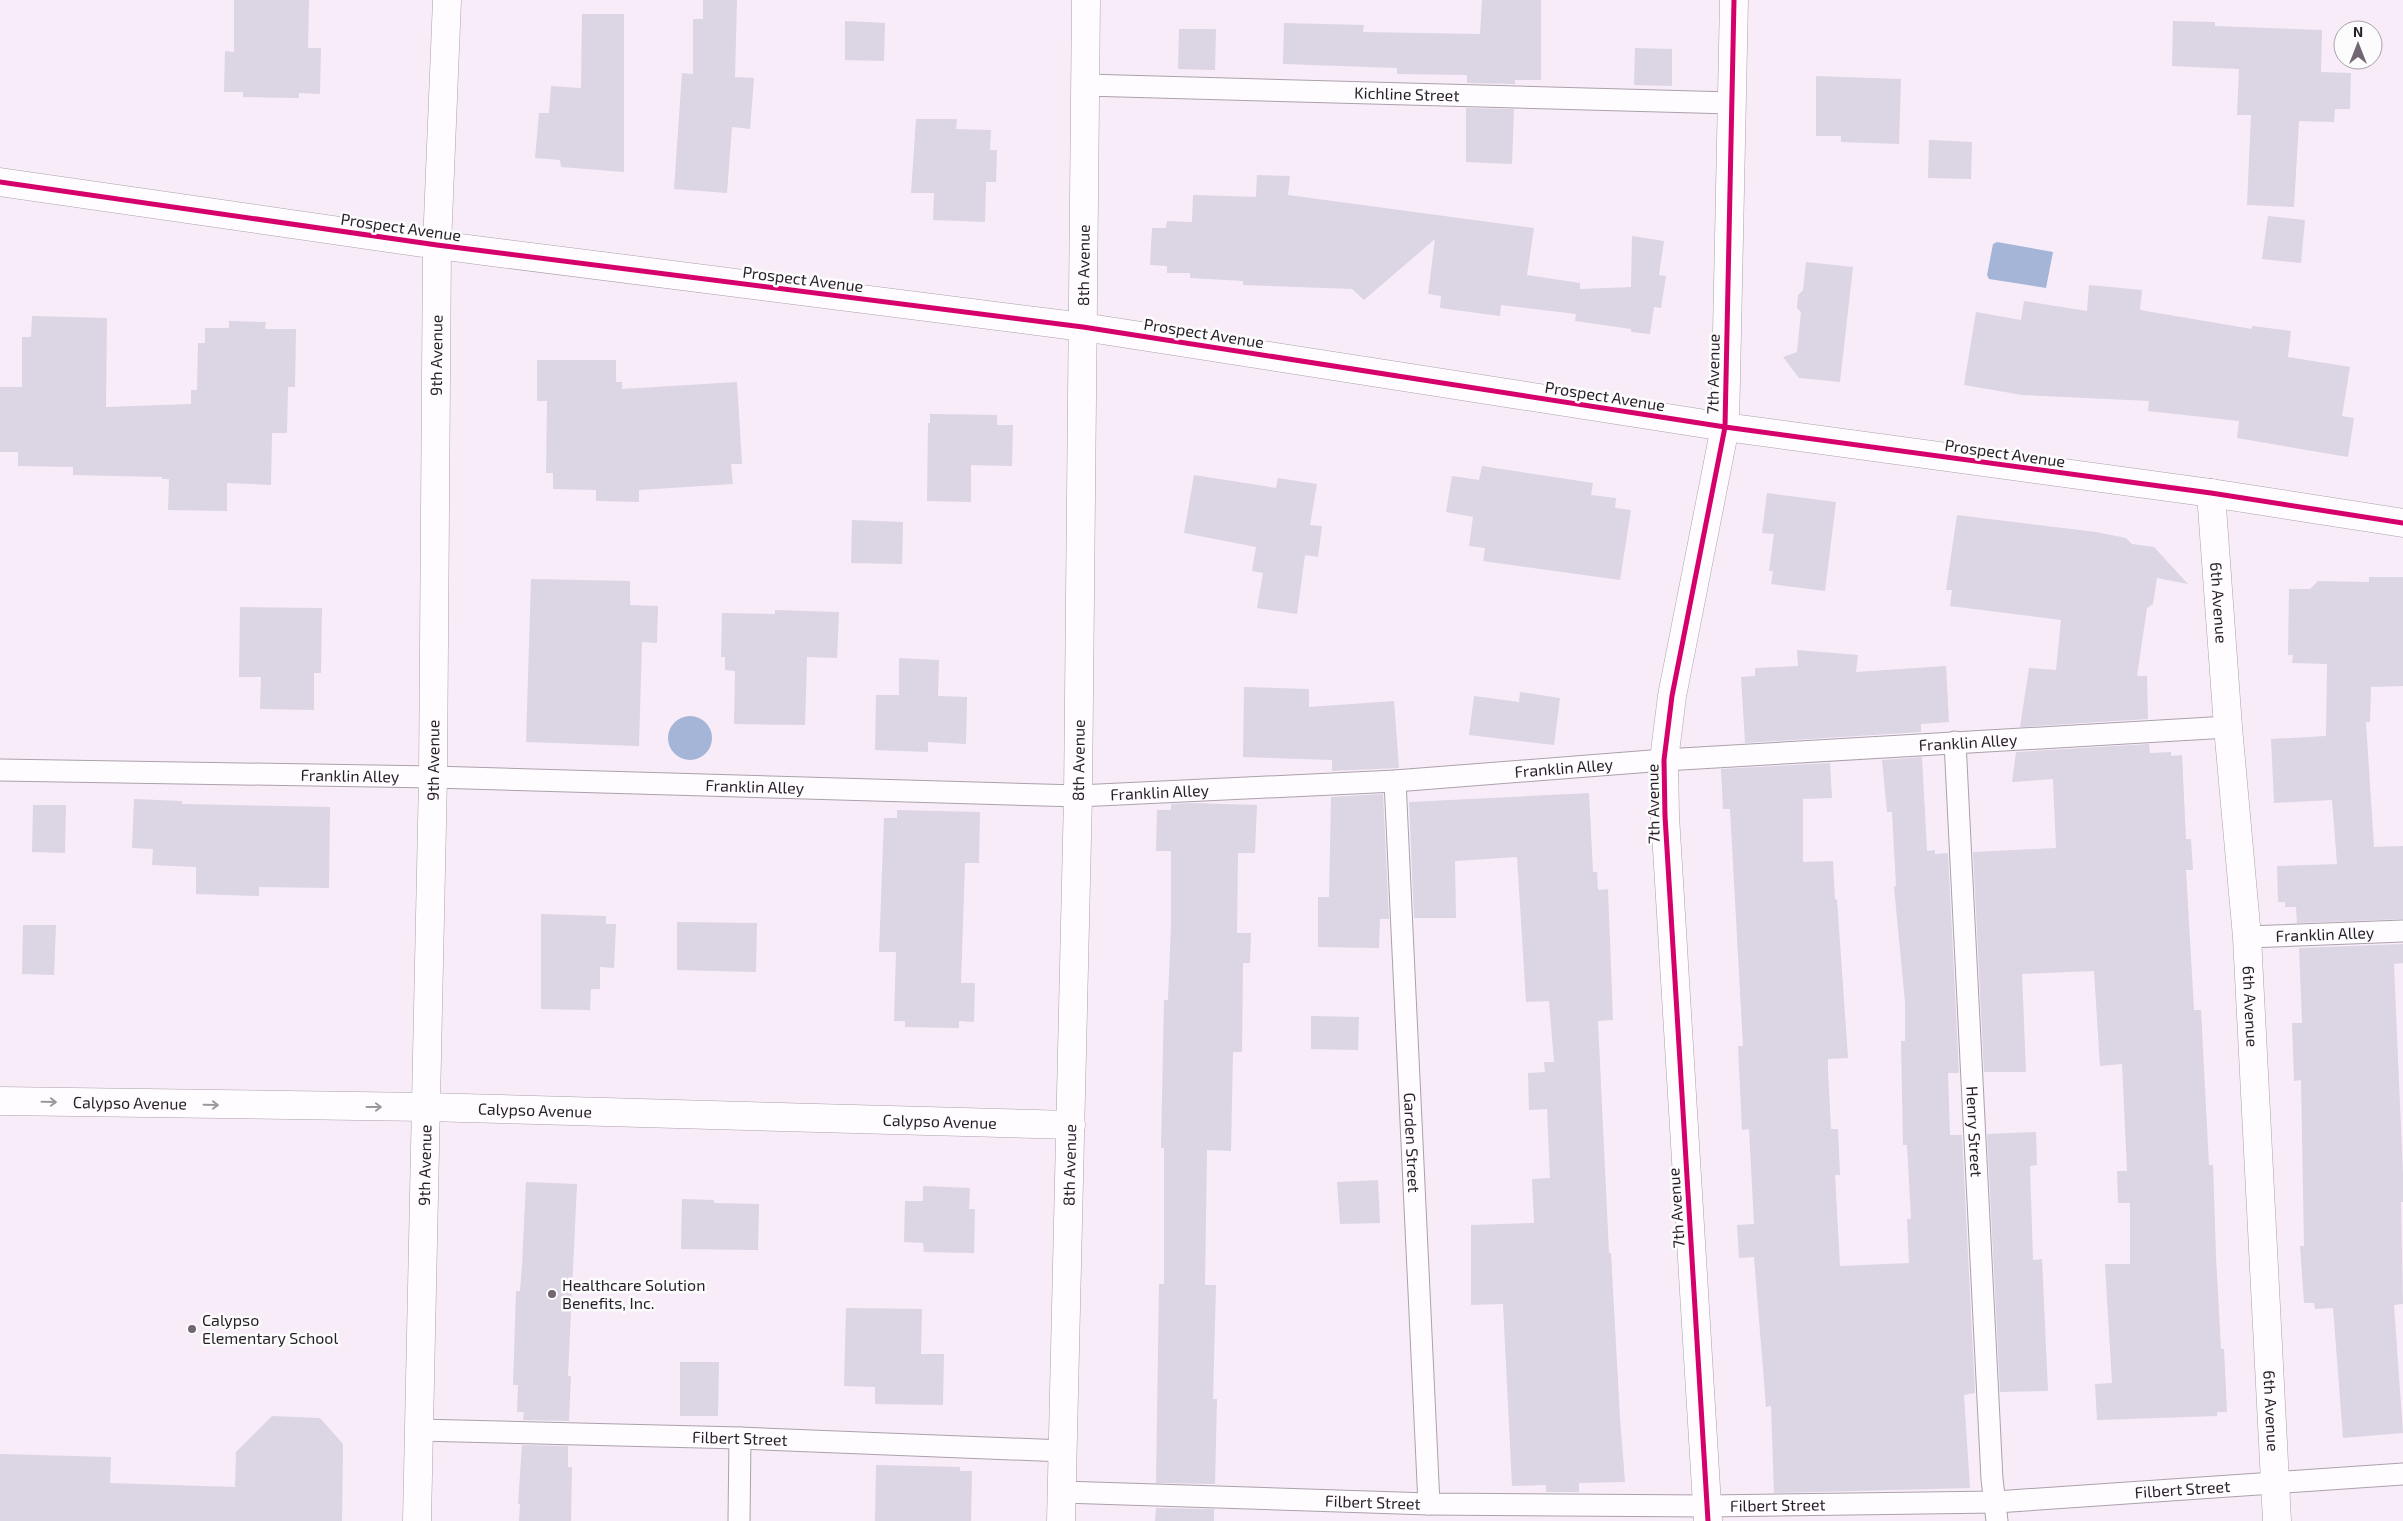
<svg xmlns="http://www.w3.org/2000/svg" width="2403" height="1521" viewBox="0 0 2403 1521" font-family="'Exo 2',sans-serif">
  <style>
    .water { fill: #a5b5d7 }
    .building { fill: #dbd5e4 }
    .lines { fill: none; stroke-linecap: round; stroke-linejoin: round }
    .service-casing { stroke: #aba1ac; stroke-width: 23 }
    .minor-casing { stroke: #aba1ac; stroke-width: 29 }
    .service { stroke: #fefcfe; stroke-width: 21 }
    .minor { stroke: #fefcfe; stroke-width: 28 }
    .cycleway-casing { stroke: #fcfcfc; stroke-width: 8 }
    .cycleway { stroke: #d6006c; stroke-width: 5 }
    .oneway { stroke: #9e989e }
    .poi-dot { fill: #716672; stroke: #fcfcfc; stroke-width: 2 }
    .labels { text-anchor: middle; stroke-width: 5; stroke-linejoin: round; paint-order: stroke }
    .street-label { font-size: 16px; fill: #281e29; stroke: #fcfcfc }
    .poi-label { font-size: 16px; fill: #281e29; stroke: #fcfcfc; text-anchor: start }
  </style>
  <rect width="100%" height="100%" fill="#f8ecf9"/>
  <path class="water" d="M 1997,242 L 2053,252 L 2046,288 L 1989,279 L 1987,275 L 1993,244 Z
    M668 738a22 22 0 1 1 44 0a22 22 0 1 1-44 0Z"/>
  <path class="building" d="M 234,0 L 309,0 L 308,48 L 321,48 L 320,94 L 299,93 L 299,98 L 243,97 L 243,92 L 224,92 L 225,51 L 234,52 Z
    M 703,0 L 737,0 L 735,77 L 754,78 L 750,129 L 732,127 L 727,193 L 674,189 L 682,73 L 693,74 L 693,19 L 703,19 Z
    M 1482,0 L 1541,0 L 1541,80 L 1515,80 L 1515,84 L 1467,83 L 1467,75 L 1397,74 L 1397,68 L 1283,64 L 1284,23 L 1364,25 L 1363,32 L 1480,34 Z
    M 582,14 L 624,14 L 624,172 L 561,167 L 560,160 L 535,158 L 539,113 L 549,113 L 551,86 L 581,88 Z
    M 845,21 L 885,23 L 884,61 L 845,60 Z
    M 2173,21 L 2215,22 L 2215,26 L 2322,30 L 2321,72 L 2351,73 L 2350,109 L 2335,109 L 2334,122 L 2299,121 L 2294,207 L 2247,205 L 2251,115 L 2237,115 L 2239,69 L 2172,66 Z
    M 1179,29 L 1216,29 L 1215,70 L 1178,69 Z
    M 1635,48 L 1672,49 L 1672,86 L 1634,85 Z
    M 1816,76 L 1901,79 L 1899,144 L 1841,142 L 1841,136 L 1816,136 Z
    M 1466,108 L 1514,109 L 1512,164 L 1466,162 Z
    M 916,119 L 957,119 L 956,129 L 991,130 L 990,150 L 997,150 L 996,182 L 986,182 L 985,222 L 933,220 L 934,193 L 911,193 Z
    M 1929,140 L 1972,142 L 1971,179 L 1928,178 Z
    M 1257,175 L 1290,176 L 1288,195 L 1534,228 L 1527,275 L 1580,283 L 1580,289 L 1631,287 L 1632,236 L 1664,241 L 1659,275 L 1666,276 L 1661,308 L 1654,307 L 1650,334 L 1631,332 L 1631,329 L 1575,321 L 1576,314 L 1501,305 L 1500,316 L 1440,308 L 1441,296 L 1428,294 L 1435,239 L 1364,300 L 1352,289 L 1243,285 L 1243,281 L 1190,278 L 1190,273 L 1167,273 L 1167,266 L 1150,265 L 1152,228 L 1166,228 L 1167,221 L 1192,222 L 1193,195 L 1256,197 Z
    M 2268,216 L 2305,220 L 2301,263 L 2262,259 Z
    M 1806,262 L 1853,267 L 1840,382 L 1799,378 L 1783,357 L 1797,352 L 1801,312 L 1797,308 L 1798,295 L 1803,290 Z
    M 2089,285 L 2142,290 L 2140,310 L 2252,329 L 2252,326 L 2291,331 L 2288,357 L 2350,367 L 2342,416 L 2354,418 L 2348,457 L 2237,438 L 2239,421 L 2148,411 L 2149,401 L 2022,395 L 1964,385 L 1976,312 L 2021,320 L 2024,301 L 2087,311 Z
    M 32,316 L 107,318 L 106,407 L 191,404 L 191,390 L 197,390 L 198,343 L 205,343 L 205,328 L 229,328 L 229,321 L 266,322 L 265,329 L 296,329 L 295,387 L 288,387 L 287,433 L 272,433 L 271,485 L 227,483 L 227,511 L 168,510 L 169,479 L 162,479 L 162,477 L 73,475 L 73,467 L 18,466 L 18,452 L 0,452 L 0,387 L 22,387 L 22,337 L 31,337 Z
    M 537,360 L 616,360 L 616,382 L 622,382 L 622,389 L 737,382 L 742,464 L 731,464 L 733,484 L 639,490 L 639,502 L 596,501 L 596,490 L 553,489 L 553,473 L 546,473 L 547,401 L 537,401 Z
    M 930,414 L 997,415 L 997,425 L 1013,425 L 1012,466 L 971,465 L 971,502 L 927,501 L 928,423 L 930,423 Z
    M 1482,466 L 1593,483 L 1591,495 L 1616,498 L 1615,508 L 1631,510 L 1620,580 L 1483,561 L 1485,548 L 1469,546 L 1473,517 L 1446,512 L 1452,476 L 1479,480 Z
    M 1194,475 L 1276,488 L 1278,478 L 1317,484 L 1310,525 L 1322,526 L 1318,557 L 1305,555 L 1297,614 L 1257,608 L 1263,573 L 1252,571 L 1256,547 L 1184,533 Z
    M 1767,493 L 1836,502 L 1825,591 L 1771,584 L 1773,571 L 1769,571 L 1774,534 L 1762,533 Z
    M 1957,515 L 2096,532 L 2126,538 L 2132,544 L 2154,547 L 2188,584 L 2157,578 L 2153,604 L 2147,608 L 2137,676 L 2147,676 L 2148,719 L 2020,727 L 2029,668 L 2056,670 L 2061,620 L 1950,606 L 1952,590 L 1946,590 Z
    M 852,520 L 903,522 L 902,564 L 851,563 Z
    M 2369,577 L 2403,577 L 2403,686 L 2371,687 L 2370,722 L 2366,722 L 2374,847 L 2403,846 L 2403,919 L 2297,923 L 2296,907 L 2285,907 L 2285,902 L 2278,902 L 2277,866 L 2337,864 L 2332,800 L 2274,803 L 2271,739 L 2326,736 L 2327,664 L 2292,663 L 2293,655 L 2288,655 L 2289,589 L 2310,589 L 2318,581 L 2369,582 Z
    M 531,579 L 630,581 L 630,605 L 658,606 L 657,643 L 642,642 L 639,746 L 526,742 Z
    M 240,607 L 322,608 L 321,673 L 314,673 L 314,710 L 260,709 L 261,677 L 239,677 Z
    M 775,610 L 839,612 L 837,658 L 807,657 L 805,725 L 734,724 L 735,671 L 725,670 L 725,657 L 721,657 L 722,613 L 775,614 Z
    M 1797,650 L 1858,655 L 1856,672 L 1946,666 L 1949,722 L 1921,724 L 1921,732 L 1745,743 L 1741,677 L 1755,676 L 1755,668 L 1798,666 Z
    M 899,658 L 939,660 L 938,696 L 967,697 L 966,744 L 928,742 L 928,752 L 875,750 L 876,695 L 899,695 Z
    M 1244,687 L 1309,689 L 1309,707 L 1394,701 L 1399,768 L 1332,771 L 1332,760 L 1243,757 Z
    M 1520,692 L 1560,698 L 1554,745 L 1469,735 L 1474,696 L 1519,702 Z
    M 2149,744 L 2150,753 L 2171,752 L 2171,756 L 2182,755 L 2186,839 L 2191,839 L 2193,870 L 2186,870 L 2194,1010 L 2201,1010 L 2209,1165 L 2213,1165 L 2216,1257 L 2221,1349 L 2224,1349 L 2227,1412 L 2217,1412 L 2217,1416 L 2097,1420 L 2095,1384 L 2112,1383 L 2105,1264 L 2130,1264 L 2130,1203 L 2118,1203 L 2117,1171 L 2127,1171 L 2122,1064 L 2100,1066 L 2094,971 L 2022,974 L 2026,1072 L 1984,1072 L 1973,852 L 2056,848 L 2053,779 L 2012,782 L 2016,752 Z
    M 1922,757 L 1927,851 L 1935,850 L 1935,854 L 1948,853 L 1959,1073 L 1948,1073 L 1950,1135 L 1962,1135 L 1975,1393 L 1964,1395 L 1970,1488 L 1774,1493 L 1771,1406 L 1766,1407 L 1754,1257 L 1739,1258 L 1737,1225 L 1754,1224 L 1749,1129 L 1742,1130 L 1738,1046 L 1743,1046 L 1730,809 L 1723,809 L 1721,769 L 1830,763 L 1832,798 L 1803,799 L 1803,862 L 1833,861 L 1835,900 L 1837,899 L 1848,1058 L 1828,1059 L 1828,1070 L 1831,1129 L 1838,1129 L 1840,1175 L 1835,1175 L 1840,1266 L 1909,1263 L 1907,1219 L 1911,1219 L 1907,1145 L 1903,1145 L 1901,1041 L 1905,1041 L 1905,1002 L 1894,887 L 1896,886 L 1892,812 L 1887,812 L 1882,760 Z
    M 1589,793 L 1593,872 L 1597,872 L 1598,890 L 1608,889 L 1613,1020 L 1598,1021 L 1609,1253 L 1611,1253 L 1620,1418 L 1625,1482 L 1579,1483 L 1579,1492 L 1546,1492 L 1546,1485 L 1512,1486 L 1503,1304 L 1471,1305 L 1471,1225 L 1534,1223 L 1532,1179 L 1550,1178 L 1547,1109 L 1529,1110 L 1528,1073 L 1545,1072 L 1544,1062 L 1554,1062 L 1549,1001 L 1526,1002 L 1517,857 L 1455,861 L 1456,918 L 1414,918 L 1409,802 Z
    M 1383,794 L 1389,919 L 1380,919 L 1379,948 L 1318,947 L 1318,897 L 1329,897 L 1331,797 Z
    M 134,799 L 182,801 L 182,804 L 330,807 L 329,888 L 259,887 L 259,896 L 196,894 L 196,867 L 152,865 L 153,849 L 132,848 Z
    M 1190,803 L 1257,805 L 1255,853 L 1238,853 L 1237,933 L 1251,933 L 1250,963 L 1243,963 L 1242,1052 L 1233,1052 L 1231,1151 L 1207,1150 L 1205,1285 L 1216,1285 L 1213,1399 L 1217,1399 L 1215,1484 L 1156,1483 L 1159,1284 L 1164,1284 L 1164,1148 L 1161,1148 L 1164,1000 L 1168,1000 L 1171,925 L 1171,851 L 1156,851 L 1157,810 L 1171,810 L 1171,804 Z
    M 33,805 L 66,805 L 65,853 L 32,852 Z
    M 897,810 L 980,812 L 979,863 L 965,863 L 961,983 L 975,983 L 974,1022 L 959,1021 L 959,1028 L 905,1027 L 905,1021 L 894,1021 L 896,952 L 879,952 L 884,818 L 897,818 Z
    M 541,914 L 606,916 L 606,924 L 616,924 L 614,968 L 600,967 L 600,989 L 591,989 L 590,1010 L 541,1009 Z
    M 677,922 L 757,923 L 756,972 L 677,970 Z
    M 23,925 L 56,925 L 54,975 L 22,974 Z
    M 2403,944 L 2403,963 L 2394,964 L 2403,1175 L 2403,1202 L 2401,1202 L 2403,1304 L 2394,1305 L 2403,1433 L 2343,1438 L 2333,1308 L 2315,1309 L 2314,1303 L 2304,1303 L 2300,1246 L 2304,1246 L 2301,1080 L 2294,1081 L 2292,1023 L 2302,1023 L 2299,948 Z
    M 1311,1016 L 1359,1017 L 1358,1050 L 1311,1049 Z
    M 2036,1132 L 2037,1165 L 2030,1166 L 2033,1260 L 2042,1259 L 2048,1391 L 2000,1392 L 1987,1134 Z
    M 1378,1180 L 1380,1223 L 1340,1224 L 1337,1182 Z
    M 526,1182 L 577,1184 L 568,1376 L 571,1376 L 569,1421 L 523,1420 L 524,1412 L 517,1412 L 518,1385 L 513,1385 L 516,1291 L 520,1291 L 522,1266 Z
    M 923,1186 L 970,1188 L 969,1209 L 975,1209 L 974,1253 L 924,1252 L 923,1243 L 904,1242 L 905,1201 L 923,1201 Z
    M 682,1199 L 714,1200 L 714,1203 L 759,1204 L 758,1250 L 681,1249 Z
    M 846,1308 L 922,1309 L 921,1354 L 944,1354 L 943,1405 L 875,1404 L 875,1387 L 844,1386 Z
    M 680,1362 L 719,1362 L 718,1416 L 680,1416 Z
    M 272,1416 L 320,1418 L 343,1444 L 342,1521 L 0,1521 L 0,1454 L 111,1457 L 110,1483 L 235,1487 L 236,1452 Z
    M 522,1445 L 568,1446 L 568,1467 L 572,1467 L 571,1521 L 519,1521 L 520,1504 L 518,1504 Z
    M 876,1465 L 960,1467 L 960,1471 L 972,1471 L 971,1521 L 875,1521 Z
    M 1156,1508 L 1214,1509 L 1214,1521 L 1155,1521 Z"/>
  <g class="lines">
    <g class="service-casing">
      <g id="service">
        <path id="s1" d="M 1085,85 L 1731,103"/>
        <path id="s2" d="M 1955,742 L 1992,1479 L 1997,1521"/>
        <path id="s3" d="M 0,770 L 433,777 L 1078,796 L 1395,781 L 1664,760 L 2228,727"/>
        <path id="s4" d="M 1395,781 L 1429,1504"/>
        <path id="s5" d="M 2247,937 L 2403,931"/>
        <path id="s6" d="M 418,1430 L 740,1438 L 1063,1451"/>
        <path id="s7" d="M 1062,1492 L 1429,1504 L 1707,1506 L 1996,1502 L 2403,1474"/>
        <path d="M 739,1521 L 740,1438"/>
      </g>
    </g>
    <g class="minor-casing">
      <g id="minor">
        <path d="M 0,182 L 437,245 L 1083,327 L 1725,427 L 2211,493 L 2403,523"/>
        <path id="s8" d="M 2211,493 L 2228,727 L 2247,937 L 2277,1521"/>
        <path id="s9" d="M 0,1101 L 425,1107 L 1071,1125"/>
        <path id="s10" d="M 417,1521 L 433,777 L 437,245 L 447,0"/>
        <path id="s11" d="M 1061,1521 L 1078,796 L 1086,0"/>
        <path d="M 1708,1521 L 1665,816 L 1664,760 L 1672,696 L 1725,427 L 1734,0"/>
      </g>
    </g>
    <use href="#service" class="service"/>
    <use href="#minor" class="minor"/>
    <g class="cycleway-casing">
      <path id="cycleway" d="M 0,182 L 437,245 L 1083,327 L 1725,427 L 2211,493 L 2403,523
        M 1708,1521 L 1665,816 L 1664,760 L 1672,696 L 1725,427 L 1734,0"/>
    </g>
    <use href="#cycleway" class="cycleway"/>
  </g>
  <defs><path id="oneway-shaft" d="M-6 0H5M1.5-3L5.5 0L1.5 3" fill="none" stroke-width="1.6" stroke-linecap="round" stroke-linejoin="round" transform="scale(1.25)"/></defs>
  <g class="oneway">
    <use href="#oneway-shaft" transform="translate(49 1102) rotate(1)"/>
    <use href="#oneway-shaft" transform="translate(211 1105) rotate(1)"/>
    <use href="#oneway-shaft" transform="translate(374 1107)"/>
  </g>
  <g class="poi-dot">
    <circle cx="552" cy="1294" r="5"/>
    <circle cx="192" cy="1329" r="5"/>
  </g>
  <g class="labels">
    <g class="street-label">
      <text dy="6" stroke="none"><textPath href="#s1" startOffset="322">Kichline Street</textPath></text>
      <text transform="translate(401 227) rotate(8)" y="6">Prospect Avenue</text>
      <text dy="6" stroke="none"><textPath href="#s11" startOffset="1256">8th Avenue</textPath></text>
      <text transform="translate(803 279) rotate(7)" y="6">Prospect Avenue</text>
      <text transform="translate(1204 333) rotate(9)" y="6">Prospect Avenue</text>
      <text dy="6" stroke="none"><textPath href="#s10" startOffset="1166">9th Avenue</textPath></text>
      <text transform="translate(1713 374) rotate(-89)" y="6">7th Avenue</text>
      <text transform="translate(1605 396) rotate(9)" y="6">Prospect Avenue</text>
      <text transform="translate(2005 453) rotate(8)" y="6">Prospect Avenue</text>
      <text dy="6" stroke="none"><textPath href="#s8" startOffset="110">6th Avenue</textPath></text>
      <text dy="6" stroke="none"><textPath href="#s3" startOffset="1970">Franklin Alley</textPath></text>
      <text dy="6" stroke="none"><textPath href="#s10" startOffset="761">9th Avenue</textPath></text>
      <text dy="6" stroke="none"><textPath href="#s11" startOffset="761">8th Avenue</textPath></text>
      <text dy="6" stroke="none"><textPath href="#s3" startOffset="1565">Franklin Alley</textPath></text>
      <text dy="6" stroke="none"><textPath href="#s3" startOffset="350">Franklin Alley</textPath></text>
      <text dy="6" stroke="none"><textPath href="#s3" startOffset="755">Franklin Alley</textPath></text>
      <text dy="6" stroke="none"><textPath href="#s3" startOffset="1160">Franklin Alley</textPath></text>
      <text transform="translate(1653 804) rotate(-91)" y="6">7th Avenue</text>
      <text dy="6" stroke="none"><textPath href="#s5" startOffset="78">Franklin Alley</textPath></text>
      <text dy="6" stroke="none"><textPath href="#s8" startOffset="515">6th Avenue</textPath></text>
      <text dy="6" stroke="none"><textPath href="#s9" startOffset="130">Calypso Avenue</textPath></text>
      <text dy="6" stroke="none"><textPath href="#s9" startOffset="535">Calypso Avenue</textPath></text>
      <text dy="6" stroke="none"><textPath href="#s9" startOffset="940">Calypso Avenue</textPath></text>
      <text dy="6" stroke="none"><textPath href="#s2" startOffset="390">Henry Street</textPath></text>
      <text dy="6" stroke="none"><textPath href="#s4" startOffset="362">Garden Street</textPath></text>
      <text dy="6" stroke="none"><textPath href="#s10" startOffset="356">9th Avenue</textPath></text>
      <text dy="6" stroke="none"><textPath href="#s11" startOffset="356">8th Avenue</textPath></text>
      <text transform="translate(1676 1208) rotate(-94)" y="6">7th Avenue</text>
      <text dy="6" stroke="none"><textPath href="#s8" startOffset="920">6th Avenue</textPath></text>
      <text dy="6" stroke="none"><textPath href="#s6" startOffset="322">Filbert Street</textPath></text>
      <text dy="6" stroke="none"><textPath href="#s7" startOffset="1121">Filbert Street</textPath></text>
      <text dy="6" stroke="none"><textPath href="#s7" startOffset="311">Filbert Street</textPath></text>
      <text dy="6" stroke="none"><textPath href="#s7" startOffset="716">Filbert Street</textPath></text>
    </g>
    <g class="poi-label">
      <text x="562" y="1291">Healthcare Solution<tspan x="562" dy="18">Benefits, Inc.</tspan></text>
      <text x="202" y="1326">Calypso<tspan x="202" dy="18">Elementary School</tspan></text>
    </g>
  </g>
  <g transform="translate(2358 45)"><circle r="24" fill="#fcfcfc" stroke="#a7a3a8"/>
  <path d="M0-4L9 19L0 12L-9 19Z" fill="#716672"/>
  <text y="-8" font-size="14" font-weight="bold" text-anchor="middle" fill="#281e29">N</text>
  </g>
</svg>
